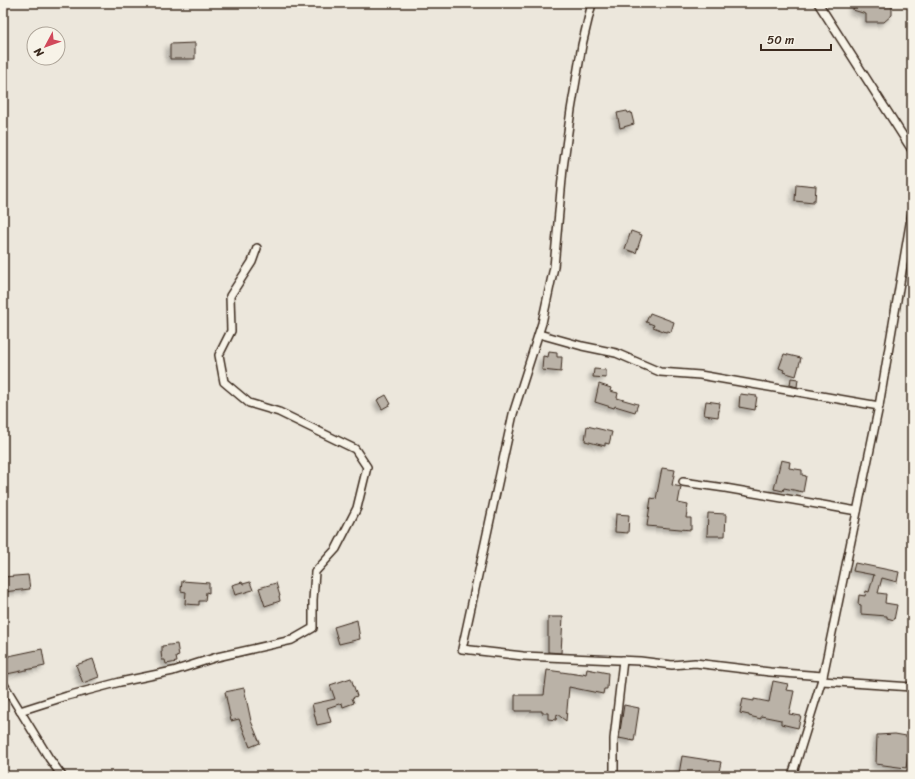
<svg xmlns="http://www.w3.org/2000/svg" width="915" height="779" font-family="Sriracha,sans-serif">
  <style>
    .building { fill: #bab2a7; stroke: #3b2a1e; filter: url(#shadow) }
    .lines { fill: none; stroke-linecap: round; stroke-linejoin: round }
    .minor-casing { stroke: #3b2a1e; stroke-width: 10 }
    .minor { stroke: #f7f3e8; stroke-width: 7 }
  </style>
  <defs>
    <filter id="shadow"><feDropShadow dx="-3.5" dy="3.5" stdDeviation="2" flood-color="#0004"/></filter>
  </defs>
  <rect width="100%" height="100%" fill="#ece7dc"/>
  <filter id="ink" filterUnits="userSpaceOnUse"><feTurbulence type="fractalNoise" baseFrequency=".025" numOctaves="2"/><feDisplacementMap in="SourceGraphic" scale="8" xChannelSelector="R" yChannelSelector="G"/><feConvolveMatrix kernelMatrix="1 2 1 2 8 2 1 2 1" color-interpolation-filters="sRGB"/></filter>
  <g filter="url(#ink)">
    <g class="building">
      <polygon points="854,3 892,3 892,15 884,22 866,22 866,14 853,10"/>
      <polygon points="195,43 195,59 170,59 170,44"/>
      <polygon points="627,111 628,113 631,112 634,124 620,128 617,113"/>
      <polygon points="796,184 816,186 815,200 813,200 813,203 795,201"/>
      <polygon points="631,231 642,235 636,253 625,249"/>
      <polygon points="650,313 674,322 671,332 668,331 666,332 653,327 654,325 646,322"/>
      <polygon points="549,352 557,353 557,357 562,357 561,372 542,370 543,356 548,357"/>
      <polygon points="784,354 801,358 796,376 783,372 784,370 779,368"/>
      <polygon points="594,369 606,370 606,378 593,377"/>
      <polygon points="791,378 798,379 797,387 790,385"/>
      <polygon points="599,384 611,388 610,391 618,393 617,398 638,404 635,412 615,406 614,408 595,402"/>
      <polygon points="740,394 757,396 755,410 739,407"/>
      <polygon points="386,395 391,404 382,409 377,400"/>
      <polygon points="706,401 720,403 718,417 704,415"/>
      <polygon points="587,426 612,432 609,444 605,443 605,446 585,441"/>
      <polygon points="781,460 790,462 789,468 802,470 802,475 806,476 803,492 784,488 783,491 774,489"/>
      <polygon points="662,468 675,470 672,485 681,487 678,503 688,505 686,518 691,518 691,530 647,526 651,498 656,499"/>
      <polygon points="708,513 726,514 725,536 707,536"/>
      <polygon points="616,514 629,515 628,533 615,532"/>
      <polygon points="855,563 899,572 897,582 882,578 878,593 886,594 885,603 897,605 894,620 887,618 887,616 861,614 861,605 858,604 859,595 865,596 866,591 869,592 874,575 853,571"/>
      <polygon points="28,575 30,589 3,592 3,577"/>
      <polygon points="182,581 209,583 209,593 206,592 205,601 199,601 199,605 185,604 186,592 181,591"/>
      <polygon points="242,582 243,584 250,582 253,590 235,595 232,585"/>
      <polygon points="276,583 280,596 279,596 280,601 265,606 259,588"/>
      <polygon points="548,617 563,617 561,653 548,652"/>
      <polygon points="357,620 360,639 339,644 334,627"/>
      <polygon points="177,644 179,656 176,657 177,662 166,664 165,660 162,660 161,652 162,652 162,646"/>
      <polygon points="42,649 45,666 7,674 4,657"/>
      <polygon points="93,659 99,677 83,683 76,665"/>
      <polygon points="587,669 608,673 607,689 604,689 603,694 569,687 566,721 557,714 556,720 548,719 548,713 542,713 542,711 515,711 515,695 544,695 547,670 583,675 583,673 586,674"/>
      <polygon points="351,678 357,696 352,698 354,703 343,707 342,703 327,708 331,722 317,725 312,704 335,699 330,685"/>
      <polygon points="773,681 788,684 786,690 794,691 789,714 801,716 798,728 781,724 781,720 761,716 761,719 749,716 749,715 740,713 743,699 754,701 754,699 769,702"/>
      <polygon points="244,688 251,721 260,743 250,747 239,719 231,721 225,692"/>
      <polygon points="624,705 639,708 634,741 619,738"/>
      <polygon points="895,734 912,737 912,753 909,753 906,768 876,764 877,735"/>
      <polygon points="682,756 721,762 718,776 690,776 679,774"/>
    </g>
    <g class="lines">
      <g class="minor-casing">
        <g id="minor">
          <polyline points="592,3 582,45 571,110 563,168 554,267 542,323 513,414 462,649 523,656 640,661 672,665 695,663 770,672 823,676"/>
          <polyline points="818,3 912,150"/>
          <polyline points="539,334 582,346 616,353 660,372 700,375 879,406"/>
          <polyline points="683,482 725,488 857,511"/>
          <polyline points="822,681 912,687"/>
          <polyline points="3,683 49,758 62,776"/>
          <polyline points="20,711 67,696 120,682 173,671 217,657 292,640 313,628 313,600 315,572 336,549 357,508 367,467 355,449 279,412 249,403 224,382 219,355 231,331 230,296 252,262 257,248"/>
          <polyline points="612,776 614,770 614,739 623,660"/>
          <polyline points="792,776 823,676 879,406 912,212"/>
        </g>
      </g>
      <use href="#minor" class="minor"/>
    </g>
  </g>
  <rect width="915" height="779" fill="none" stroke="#f7f3e8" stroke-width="16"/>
  <rect x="8" y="8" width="899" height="763" fill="none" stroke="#3b2a1e" stroke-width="1.5" filter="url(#ink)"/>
  <g transform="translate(46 46) rotate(229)"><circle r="19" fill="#f7f3e8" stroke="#aca397"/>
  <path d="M0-3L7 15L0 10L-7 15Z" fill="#d1495b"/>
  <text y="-6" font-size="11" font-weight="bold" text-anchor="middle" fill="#3b2a1e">N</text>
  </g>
  <path d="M761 44v6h70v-6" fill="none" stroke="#3b2a1e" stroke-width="2"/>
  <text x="767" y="44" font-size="12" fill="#3b2a1e" stroke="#f7f3e8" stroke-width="3" paint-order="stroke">50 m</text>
</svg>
